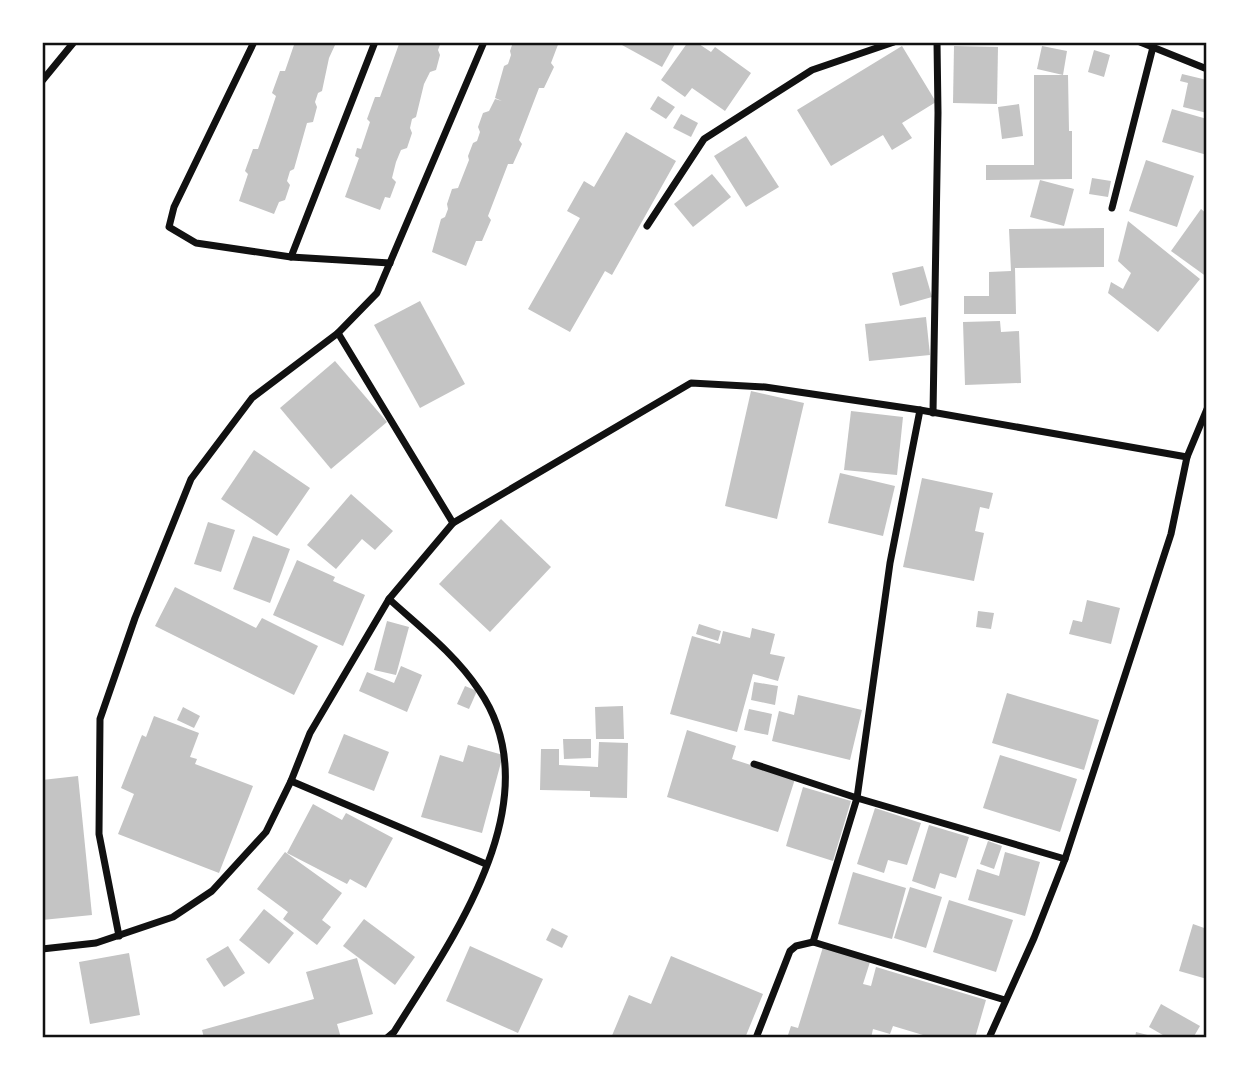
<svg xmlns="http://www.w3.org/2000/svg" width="1249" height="1080" font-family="Montserrat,sans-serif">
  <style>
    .building { fill: #c4c4c4 }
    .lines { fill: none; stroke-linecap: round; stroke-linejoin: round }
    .minor { stroke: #111; stroke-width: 7 }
    .neatline { fill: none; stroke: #111; stroke-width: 2.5 }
  </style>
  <rect width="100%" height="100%" fill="#fff"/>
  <g class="building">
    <polygon points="295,42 343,43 335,45 329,58 322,91 318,93 315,102 317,107 313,122 307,123 294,169 290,171 287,181 290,185 285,200 279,202 274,214 239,201 248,174 245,171 253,149 258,149 267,123 276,96 272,93 280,71 285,71"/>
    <polygon points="397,42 441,42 438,50 440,55 436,70 430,72 424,84 416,117 412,119 410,128 412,133 407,148 401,150 396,162 392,178 396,182 390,198 385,197 380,210 345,197 359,158 355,156 357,148 361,149 370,122 367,119 375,97 380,97 399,44"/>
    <polygon points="513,42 559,42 551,63 554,67 544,88 539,88 519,140 522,144 513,164 508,164 488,216 491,220 482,241 476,241 466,266 432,252 441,219 445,217 448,209 447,204 452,189 458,188 469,160 468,156 473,143 477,141 480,132 478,127 483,113 489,111 495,99 502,101 495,98 504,66 508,64 511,55 510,51"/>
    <polygon points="624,42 676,42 662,67 622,45"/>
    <polygon points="688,42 696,42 711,52 715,47 751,73 725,111 692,88 685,97 661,80"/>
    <polygon points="902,46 936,102 902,123 912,138 892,150 883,135 831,166 797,110"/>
    <polygon points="954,46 998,47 997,104 953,103"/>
    <polygon points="1042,46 1067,51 1063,75 1037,69"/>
    <polygon points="1094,50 1110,55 1104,77 1088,72"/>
    <polygon points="1182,74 1207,80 1207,113 1183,107 1188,83 1180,81"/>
    <polygon points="1034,75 1068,75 1069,131 1072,131 1072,179 986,180 986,165 1034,165"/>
    <polygon points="658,96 675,107 666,119 650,109"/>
    <polygon points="1019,104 1023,136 1002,139 998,107"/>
    <polygon points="1172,109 1207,119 1207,155 1162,142"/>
    <polygon points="681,114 698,123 691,137 673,128"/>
    <polygon points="626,132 676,161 612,275 605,271 570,332 528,309 580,218 567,211 584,181 594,187"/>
    <polygon points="746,136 779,187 746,207 714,156"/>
    <polygon points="1146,160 1194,176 1177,227 1129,211"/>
    <polygon points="712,174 731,197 693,227 674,204"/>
    <polygon points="1092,178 1111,181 1108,197 1089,194"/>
    <polygon points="1040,180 1074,189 1064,226 1030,217"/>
    <polygon points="1201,209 1207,214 1207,277 1171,251"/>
    <polygon points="1128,221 1200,279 1158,332 1108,293 1111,282 1123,289 1131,273 1118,261"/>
    <polygon points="1104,228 1104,267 1015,268 1016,314 964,314 964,296 989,296 989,272 1011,271 1009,229"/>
    <polygon points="923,266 932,297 900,306 892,273"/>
    <polygon points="420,301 465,384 420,408 374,325"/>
    <polygon points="926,317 930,355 869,361 865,324"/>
    <polygon points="1000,321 1001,332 1019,331 1021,383 965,385 963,322"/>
    <polygon points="335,361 387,422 331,469 280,408"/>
    <polygon points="751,391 804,403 777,519 725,506"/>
    <polygon points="851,411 903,417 897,475 844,470"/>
    <polygon points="254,450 310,488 277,536 221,499"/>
    <polygon points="840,473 895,486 883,536 828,523"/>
    <polygon points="922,478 993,493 989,509 980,507 975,531 984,533 974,581 903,567"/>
    <polygon points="351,494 393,531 375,550 362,539 336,569 307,545"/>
    <polygon points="501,519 551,567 490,632 439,584"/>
    <polygon points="208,522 235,530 221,572 194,564"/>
    <polygon points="253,536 290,549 270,603 233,589"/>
    <polygon points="297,560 335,577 333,581 365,595 343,646 273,615"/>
    <polygon points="175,587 256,628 262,618 318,646 294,695 155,626"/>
    <polygon points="1087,600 1120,608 1111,644 1069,634 1073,620 1082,622"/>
    <polygon points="978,611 994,613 991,629 976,627"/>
    <polygon points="387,621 409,627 396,675 374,670"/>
    <polygon points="699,624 721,631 718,641 696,634"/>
    <polygon points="752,628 775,634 770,654 785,657 778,681 753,674 737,732 670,714 692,636 720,644 723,631 750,638"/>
    <polygon points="401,666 422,675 407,712 359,691 367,672 394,683"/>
    <polygon points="754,682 778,686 775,705 751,700"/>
    <polygon points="465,686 477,691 469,709 457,704"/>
    <polygon points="1007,693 1099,720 1084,770 992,743"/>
    <polygon points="798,695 862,710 850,760 772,741 779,711 794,715"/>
    <polygon points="623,706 624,739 596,739 595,707"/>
    <polygon points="183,707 200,716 194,728 177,720"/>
    <polygon points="749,709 772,714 768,735 744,730"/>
    <polygon points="154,716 199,733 190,757 197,759 195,764 253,786 219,873 118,834 134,794 121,788 142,735 146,737"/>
    <polygon points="687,730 736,746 732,759 795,779 778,832 667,797"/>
    <polygon points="344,734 389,752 374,791 328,773"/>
    <polygon points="563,739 591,739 591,758 564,759"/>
    <polygon points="599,742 628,743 627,798 590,797 590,791 540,790 541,749 559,749 559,765 598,767"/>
    <polygon points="468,745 503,755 482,833 421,817 440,755 463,762"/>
    <polygon points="1000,755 1077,779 1060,832 983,808"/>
    <polygon points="78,776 92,915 42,920 42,780"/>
    <polygon points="803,787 851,801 833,861 786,846"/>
    <polygon points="313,804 342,820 346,813 393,838 366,888 350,879 347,884 287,853"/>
    <polygon points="875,808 921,823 907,865 888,860 884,873 857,864"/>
    <polygon points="929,825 969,837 956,878 940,873 935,889 912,881"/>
    <polygon points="988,841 1002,846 994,869 980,864"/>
    <polygon points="285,852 342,893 322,920 331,927 317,945 283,919 288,912 257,889"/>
    <polygon points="1005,852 1040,862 1025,916 968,900 977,869 999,876"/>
    <polygon points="853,872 906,888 892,939 838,924"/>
    <polygon points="910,887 942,897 926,948 894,938"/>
    <polygon points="949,900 1013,920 996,972 933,952"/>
    <polygon points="264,909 294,933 269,964 239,940"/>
    <polygon points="364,919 415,957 395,985 343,946"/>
    <polygon points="1193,924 1207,929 1207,979 1179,971"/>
    <polygon points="552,928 568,936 562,948 546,940"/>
    <polygon points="228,946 245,973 224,987 206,959"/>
    <polygon points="470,946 543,979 518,1033 446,1001"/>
    <polygon points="823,947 870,962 863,984 871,986 876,967 986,1000 975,1038 933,1038 893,1026 890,1034 873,1029 871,1038 787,1038 791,1026 798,1028"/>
    <polygon points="129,953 140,1015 90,1024 79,962"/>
    <polygon points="671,956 763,994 745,1038 611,1038 629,995 651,1004"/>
    <polygon points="357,958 373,1014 337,1024 341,1038 204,1038 202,1030 314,999 306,972"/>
    <polygon points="1161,1004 1200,1026 1193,1038 1168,1038 1149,1027"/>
    <polygon points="1136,1032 1155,1037 1155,1038 1135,1038"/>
  </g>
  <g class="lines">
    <g class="minor">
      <polyline points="254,42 174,207 169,227 196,243 291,257 390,263"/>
      <polyline points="1140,42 1207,69"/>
      <polyline points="42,81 74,42"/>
      <polyline points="1112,208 1153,47"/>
      <polyline points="647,226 704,139 812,70 894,42"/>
      <polyline points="291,257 375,42"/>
      <polyline points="338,333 377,293 484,42"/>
      <polyline points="933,413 938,113 937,42"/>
      <polyline points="754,764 857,798 1065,859"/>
      <polyline points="291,781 486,864"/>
      <polyline points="119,936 99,834 100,719 135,618 191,479 252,398 338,333 453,523"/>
      <polyline points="813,942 857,798 890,563 920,410"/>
      <polyline points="42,949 96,943 173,917 212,891 266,832 291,781 310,733 389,599 453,523 691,383 765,387 920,410 1187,457"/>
      <path d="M387 1038 394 1032C452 939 554 799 479 690 455 654 421 628 389 599"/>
      <polyline points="756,1038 790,951 796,946 813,942 1005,1000"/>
      <polyline points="989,1038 1034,938 1065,859 1171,534 1187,457 1207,409"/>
    </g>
  </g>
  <rect width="1249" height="1080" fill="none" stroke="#ffffff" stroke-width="88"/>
  <rect x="44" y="44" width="1161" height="992" class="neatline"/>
</svg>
